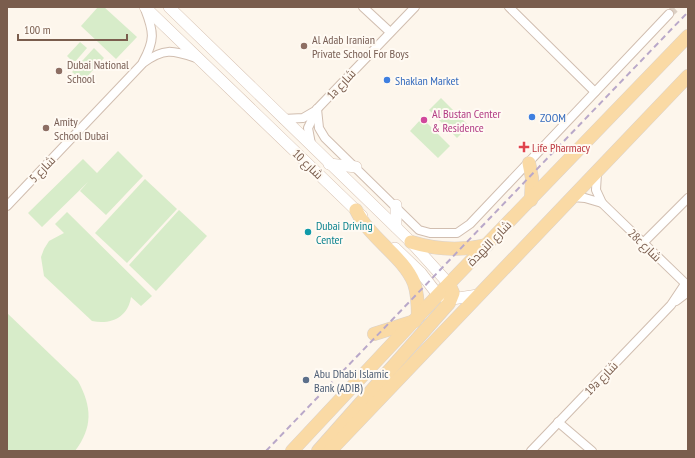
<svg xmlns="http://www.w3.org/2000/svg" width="695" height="458" font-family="'PT Sans Narrow',Cairo,sans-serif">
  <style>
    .garden { fill: #d7ecc9 }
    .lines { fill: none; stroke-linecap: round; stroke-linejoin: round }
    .street-tunnel { stroke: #dcd0c4; stroke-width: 8; stroke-dasharray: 8 4; stroke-linecap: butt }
    .street-casing { stroke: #d1beb0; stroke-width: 10 }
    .secondary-casing { stroke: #d6c0b0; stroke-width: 12 }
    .primary-casing { stroke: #dad2cd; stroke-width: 14 }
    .street { stroke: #fff; stroke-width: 8 }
    .secondary { stroke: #fff; stroke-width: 11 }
    .primary { stroke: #fadaa5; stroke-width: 13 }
    .rail { stroke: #b9a8c9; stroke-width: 2; stroke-dasharray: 6 4; stroke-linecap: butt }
    .education-dot { fill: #8d6e63; stroke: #fffaf3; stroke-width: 1.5 }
    .shop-dot { fill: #3f7fe0; stroke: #fffaf3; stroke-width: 1.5 }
    .hotel-dot { fill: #d1479c; stroke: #fffaf3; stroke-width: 1.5 }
    .health-dot { fill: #e0444e; stroke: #fffaf3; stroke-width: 1.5 }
    .culture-dot { fill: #0f9aa8; stroke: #fffaf3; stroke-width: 1.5 }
    .service-dot { fill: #5c6f8a; stroke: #fffaf3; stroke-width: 1.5 }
    .labels { text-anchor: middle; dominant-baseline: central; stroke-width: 4; stroke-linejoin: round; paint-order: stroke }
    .education-label { font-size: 12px; fill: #785e54; stroke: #fffaf3; text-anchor: start }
    .shop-label { font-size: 12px; fill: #366cbe; stroke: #fffaf3; text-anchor: start }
    .street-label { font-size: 12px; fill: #7a5d4d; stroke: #fffaf3 }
    .hotel-label { font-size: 12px; fill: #b23c85; stroke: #fffaf3; text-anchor: start }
    .health-label { font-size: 12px; fill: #be3a42; stroke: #fffaf3; text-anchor: start }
    .culture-label { font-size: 12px; fill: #0d838f; stroke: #fffaf3; text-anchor: start }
    .service-label { font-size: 12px; fill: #4e5e75; stroke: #fffaf3; text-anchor: start }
  </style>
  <rect width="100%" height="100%" fill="#fdf6ec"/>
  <g class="garden">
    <polygon points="98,7 104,7 137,37 116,59 81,26"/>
    <polygon points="80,42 87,48 74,63 67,56"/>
    <polygon points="94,48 104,58 83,81 72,72"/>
    <polygon points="441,98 469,126 457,138 429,110"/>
    <polygon points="422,118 450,146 438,158 410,131"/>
    <polygon points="118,151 143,176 106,215 80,191 88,182 42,227 28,213 83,159 97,173"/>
    <polygon points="145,179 177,209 127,263 95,233"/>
    <polygon points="179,210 207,236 156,291 129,265"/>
    <path d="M67 212 152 296 141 306 131 297C128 318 110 325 92 321L44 276 41 257 44 249 49 241 64 233 55 224Z"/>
    <path d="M7 313 78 381C92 407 93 427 75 451H7Z"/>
  </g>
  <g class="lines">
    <polyline class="street-tunnel" points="669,14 677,7"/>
    <g class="street-casing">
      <g id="street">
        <polyline points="363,7 390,32"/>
        <polyline points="509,7 595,92"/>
        <path d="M143 62C155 40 154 32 145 9"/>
        <polyline points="317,109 319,128 325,138 419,230 430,233 457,233 470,224 669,14"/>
        <polyline points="283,119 303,118 315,111"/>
        <polyline points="311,144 308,128 317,109 415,7"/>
        <polyline points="597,173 596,190 602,203 688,286"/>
        <polyline points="572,197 585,198 602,203"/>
        <path d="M7 206 143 63C164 48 172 50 196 58"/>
        <polyline points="643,243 688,198"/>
        <polyline points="676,301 688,292"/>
        <polyline points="558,422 592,451"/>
        <polyline points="531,451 671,305 685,284"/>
      </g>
    </g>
    <g class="secondary-casing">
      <g id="secondary">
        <polyline points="145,7 362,216"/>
        <polyline points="169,7 411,242 449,284"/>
        <polyline points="329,164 356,167"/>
        <polyline points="396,227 396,205"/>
        <polyline points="395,248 421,273 438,295 452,299 478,295"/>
      </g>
    </g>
    <g class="primary-casing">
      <g id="primary">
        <polyline points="529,163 532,178 531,200"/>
        <path d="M356 210C370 239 403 256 414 283 418 294 418 306 418 317"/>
        <path d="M411 242C437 250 461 251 487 245"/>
        <polyline points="374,334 415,321"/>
        <polyline points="292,451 438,295 688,36"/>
        <polyline points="318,451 449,303 453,293 449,284"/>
        <polyline points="330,451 688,76"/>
      </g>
    </g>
    <use href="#street" class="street"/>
    <use href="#secondary" class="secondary"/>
    <use href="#primary" class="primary"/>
    <polyline class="rail" points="266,451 688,12"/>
  </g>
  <g class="education-dot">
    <circle cx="304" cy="46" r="4"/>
    <circle cx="59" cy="71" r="4"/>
    <circle cx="46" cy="128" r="4"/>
  </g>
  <g class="shop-dot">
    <circle cx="387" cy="80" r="4"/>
    <circle cx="532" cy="117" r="4"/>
  </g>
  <circle class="hotel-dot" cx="424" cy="120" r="4"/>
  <path class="health-dot" d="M522 141h4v4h4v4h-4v4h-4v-4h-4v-4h4z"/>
  <circle class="culture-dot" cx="308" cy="232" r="4"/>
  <circle class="service-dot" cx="306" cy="380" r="4"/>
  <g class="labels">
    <g class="education-label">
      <text x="312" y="39">Al Adab Iranian<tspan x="312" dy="14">Private School For Boys</tspan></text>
      <text x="67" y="64">Dubai National<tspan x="67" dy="14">School</tspan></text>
      <text x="54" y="121">Amity<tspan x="54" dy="14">School Dubai</tspan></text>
    </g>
    <g class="shop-label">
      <text x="395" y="80">Shaklan Market</text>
      <text x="540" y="117">ZOOM</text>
    </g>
    <g class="street-label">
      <text transform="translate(341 84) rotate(-47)">1a شارع</text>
      <text transform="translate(308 164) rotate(44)">شارع 10</text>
      <text transform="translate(42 169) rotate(-46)">شارع 5</text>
      <text transform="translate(489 243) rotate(-46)">شارع النهدة</text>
      <text transform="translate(645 245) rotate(44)">28c شارع</text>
      <text transform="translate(601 378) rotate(-46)">19a شارع</text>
    </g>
    <g class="hotel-label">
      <text x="432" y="113">Al Bustan Center<tspan x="432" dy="14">&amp; Residence</tspan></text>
    </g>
    <g class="health-label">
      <text x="532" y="147">Life Pharmacy</text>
    </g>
    <g class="culture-label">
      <text x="316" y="225">Dubai Driving<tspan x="316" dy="14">Center</tspan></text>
    </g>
    <g class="service-label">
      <text x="314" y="373">Abu Dhabi Islamic<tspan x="314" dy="14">Bank (ADIB)</tspan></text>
    </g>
  </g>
  <rect width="695" height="458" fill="none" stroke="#7a5d4d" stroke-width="16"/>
  <path d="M18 34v6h109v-6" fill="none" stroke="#7a5d4d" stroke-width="2"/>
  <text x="24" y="34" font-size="12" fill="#7a5d4d" stroke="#fffaf3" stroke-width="3" paint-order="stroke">100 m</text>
</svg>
